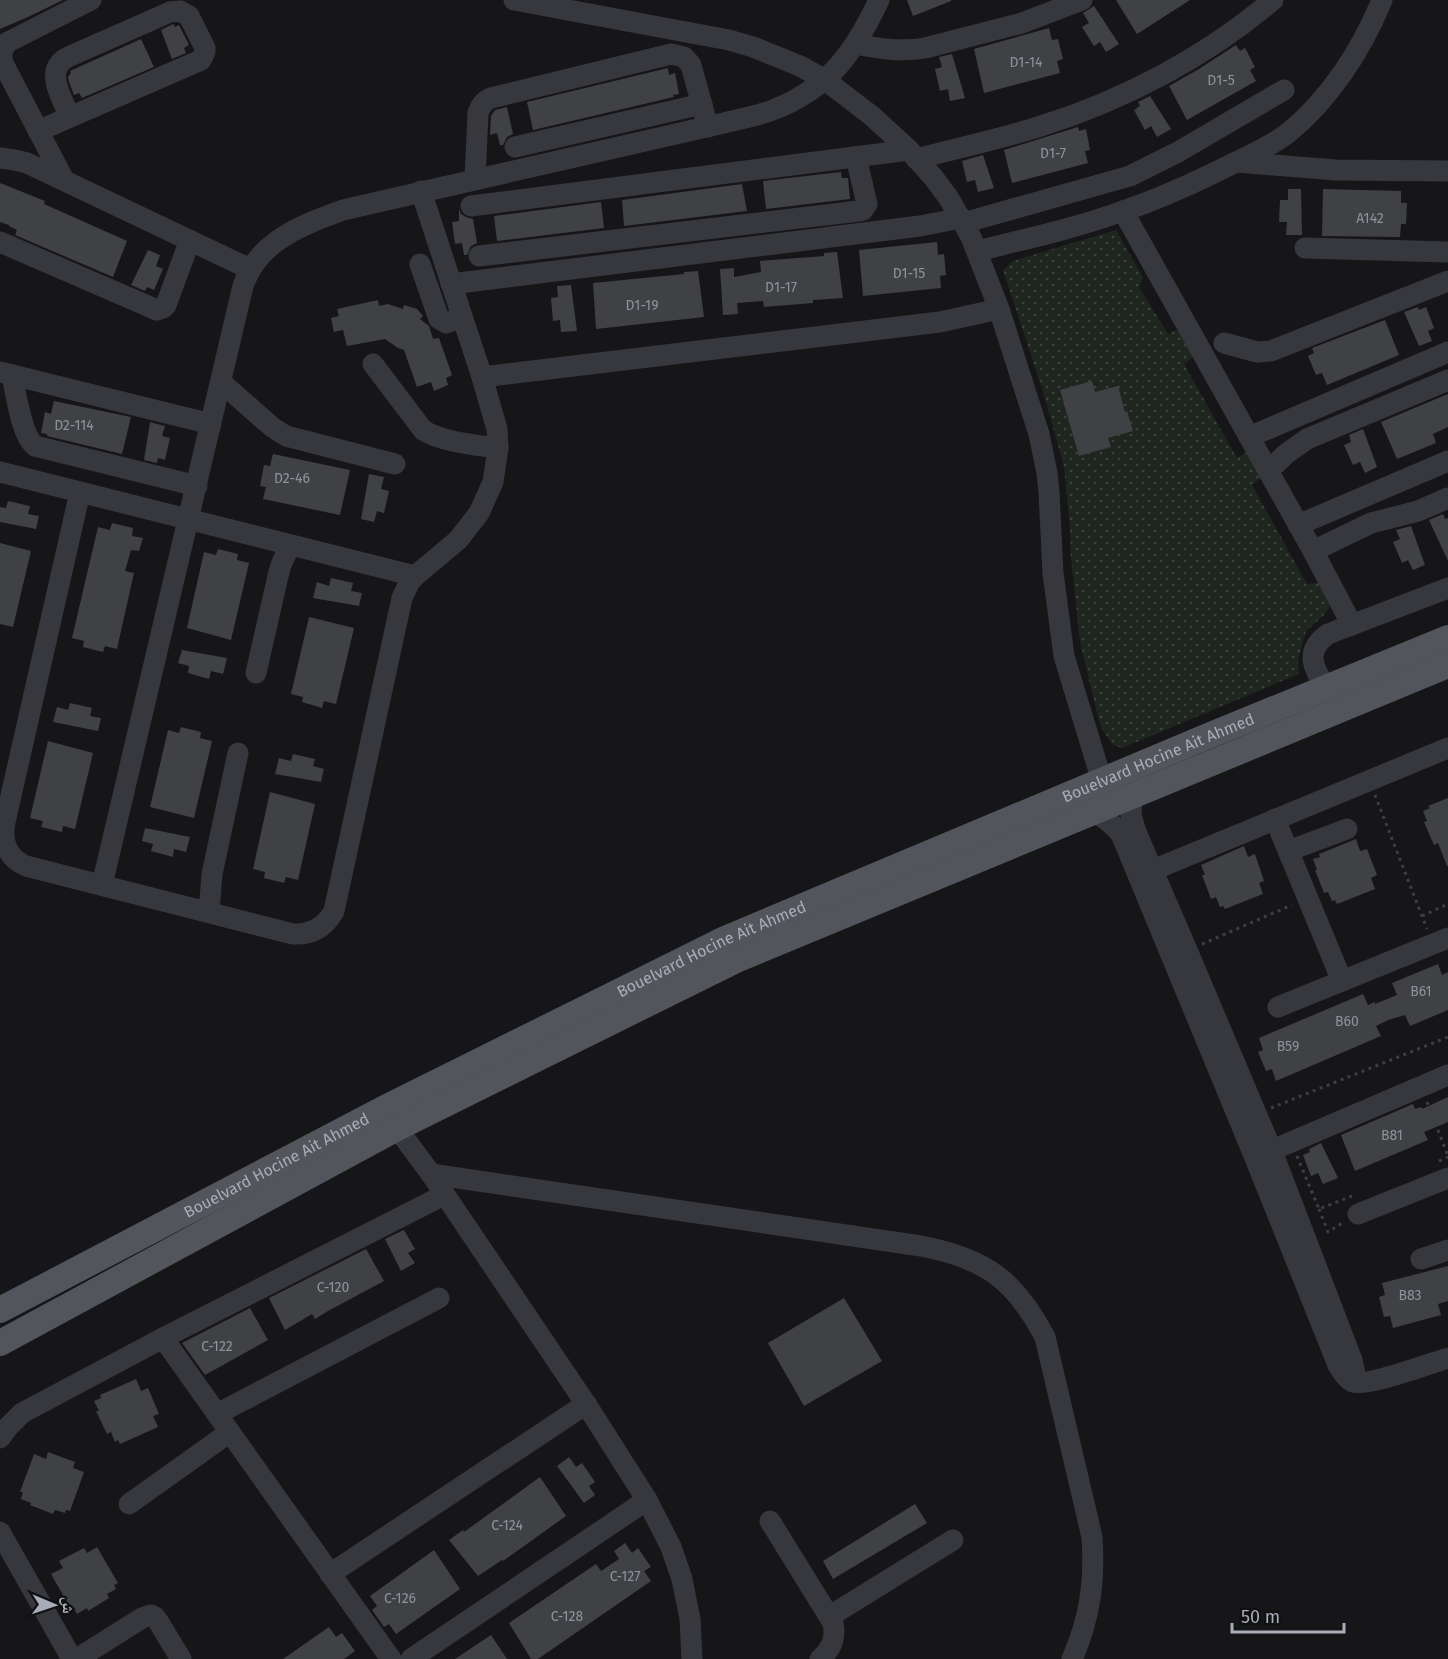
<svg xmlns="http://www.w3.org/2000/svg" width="1448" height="1659" font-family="'Fira Sans','Noto Naskh Arabic',sans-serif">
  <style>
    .grass { fill: url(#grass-dots) }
    .building { fill: #404145 }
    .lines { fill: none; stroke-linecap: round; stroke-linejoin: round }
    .path { stroke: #3d3f44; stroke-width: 3; stroke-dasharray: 3 4.5; stroke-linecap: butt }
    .minor { stroke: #37383d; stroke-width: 21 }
    .major { stroke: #53555c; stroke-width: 26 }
    .labels { text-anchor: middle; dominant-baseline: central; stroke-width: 4.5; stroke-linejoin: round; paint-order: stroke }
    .number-label { font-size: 14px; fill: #8e929b }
    .street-label { font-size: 16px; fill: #a8adb8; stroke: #111113 }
  </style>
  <defs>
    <pattern id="grass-dots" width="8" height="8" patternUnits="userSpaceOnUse" patternTransform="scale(1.5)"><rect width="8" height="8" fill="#1e261f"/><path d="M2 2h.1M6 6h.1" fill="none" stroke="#3c433d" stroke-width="1.8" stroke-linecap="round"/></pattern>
  </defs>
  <rect width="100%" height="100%" fill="#161618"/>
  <polygon class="grass" points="1116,230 1143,277 1139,287 1168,334 1178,329 1193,357 1184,364 1237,458 1247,452 1261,478 1252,485 1307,584 1318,583 1330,606 1323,616 1306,631 1298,660 1299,674 1122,748 1113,745 1102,729 1098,717 1080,642 1071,558 1070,528 1064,467 1044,395 1003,270 1013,261"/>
  <g class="building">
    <polygon points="0,0 63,0 28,17 0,29"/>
    <polygon points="907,0 951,0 951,1 913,16"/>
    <polygon points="1116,0 1190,0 1137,34"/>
    <polygon points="1094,6 1119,44 1106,52 1100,42 1094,46 1082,27 1089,23 1083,13"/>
    <polygon points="173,24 175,27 179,25 189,45 184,48 186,53 172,59 161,30"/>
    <polygon points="1049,28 1052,40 1058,39 1063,59 1057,61 1060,73 984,93 974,49"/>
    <polygon points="141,39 154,67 82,98 79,93 74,95 69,82 68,77 71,73 70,71"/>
    <polygon points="1236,45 1240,51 1245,48 1255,67 1250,70 1256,81 1187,120 1169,86 1199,69"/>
    <polygon points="952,54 965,98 950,101 948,89 940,91 935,69 942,67 939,57"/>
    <polygon points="668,68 669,75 675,73 679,94 673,95 674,97 533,130 527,102"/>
    <polygon points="1150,96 1171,129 1157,137 1151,126 1145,130 1134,110 1140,106 1138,102"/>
    <polygon points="507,107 513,134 507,137 503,145 500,145 497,133 490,135 491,116 495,110"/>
    <polygon points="1078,127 1079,131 1086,129 1090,150 1085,151 1088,163 1012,183 1004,150"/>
    <polygon points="983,155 994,188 978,192 975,180 967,182 962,161"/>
    <polygon points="841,172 842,178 848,178 850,199 766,209 763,181"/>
    <polygon points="0,183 45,201 44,204 127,241 113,277 15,235 17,230 9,226 9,225 0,222"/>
    <polygon points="742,184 747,211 624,226 622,200"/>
    <polygon points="1288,189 1301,189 1302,235 1286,235 1287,222 1279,222 1280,200 1288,200"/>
    <polygon points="1323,189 1401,191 1401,203 1407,203 1406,224 1401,224 1400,237 1322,236"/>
    <polygon points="601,202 604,228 497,241 494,216"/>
    <polygon points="459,209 461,214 466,217 473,219 477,243 471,246 467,255 464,255 462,243 455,244 452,222 459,221"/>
    <polygon points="937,242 938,255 944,254 946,275 940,276 941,288 863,296 859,250"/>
    <polygon points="148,250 160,255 156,266 163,269 154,290 147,287 145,291 131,285"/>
    <polygon points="837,252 843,298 813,300 813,303 764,307 763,301 737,303 738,314 723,315 720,269 734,268 734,277 761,272 760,261 824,256 824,253"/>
    <polygon points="698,271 704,317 596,329 593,283 684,274 684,272"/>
    <polygon points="571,285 577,331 561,332 560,320 553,321 551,298 558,297 557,286"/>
    <polygon points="378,300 379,306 388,304 403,309 404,305 417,309 423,316 420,319 429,326 433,339 439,338 452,375 446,378 448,385 434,391 431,382 417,387 404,350 398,348 385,339 347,346 343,330 334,332 331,318 339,316 337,309"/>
    <polygon points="1418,307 1419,310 1426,307 1434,328 1428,331 1432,341 1419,346 1404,312"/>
    <polygon points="1385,320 1399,355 1327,385 1322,373 1316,375 1308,356 1314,353 1312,348"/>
    <polygon points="1092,381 1095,392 1118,386 1125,412 1127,411 1133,431 1108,438 1111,447 1079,456 1060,390"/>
    <polygon points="1448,394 1448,427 1433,434 1436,443 1397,459 1381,422"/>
    <polygon points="54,401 131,417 122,454 47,436 47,434 41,433 45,412 51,414"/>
    <polygon points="150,422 165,426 162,436 170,438 165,460 158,458 157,463 144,460"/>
    <polygon points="1363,429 1377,467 1365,473 1360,462 1353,465 1344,445 1351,442 1349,435"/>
    <polygon points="273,454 350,470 340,515 263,499 266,487 260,486 264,465 270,466"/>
    <polygon points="369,474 384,477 381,489 389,491 384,513 377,511 374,522 361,519"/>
    <polygon points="8,501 30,506 28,514 39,516 36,529 0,522 0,507 6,508"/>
    <polygon points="1443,514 1445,519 1448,518 1448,561 1429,520"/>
    <polygon points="112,523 133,528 132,536 143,538 139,551 131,550 125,571 134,573 117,649 105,646 103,652 83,647 84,641 72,638 98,527 110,530"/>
    <polygon points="1411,526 1425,565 1413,570 1408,560 1402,563 1393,542 1400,539 1396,530"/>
    <polygon points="0,543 31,551 13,627 0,624"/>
    <polygon points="218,549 238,554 237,560 249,563 231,640 187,628 204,552 216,555"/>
    <polygon points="331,578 353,583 351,591 362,593 359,606 313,598 317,582 329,586"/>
    <polygon points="309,617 354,628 336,704 324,701 322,708 302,702 303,697 291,694"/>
    <polygon points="182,650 227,658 223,674 211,671 209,679 188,673 189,666 178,663"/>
    <polygon points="70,703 92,708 90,716 101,718 98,731 53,722 57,707 68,710"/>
    <polygon points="181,727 201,732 200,738 212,741 194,818 150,807 168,730 179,733"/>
    <polygon points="48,741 93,753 75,829 63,826 62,832 41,827 43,821 30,818"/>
    <polygon points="293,754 315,759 313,766 324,769 321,782 275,774 279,758 291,761"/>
    <polygon points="270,792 315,804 298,880 286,877 284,883 264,878 265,872 253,869"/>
    <polygon points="1448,798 1448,866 1447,866 1438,843 1434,845 1424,822 1427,821 1423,811 1430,808 1428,806"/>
    <polygon points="145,828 190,837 186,852 174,849 173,857 151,851 153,844 142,841"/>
    <polygon points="1356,839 1360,851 1367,849 1377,875 1371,878 1375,889 1337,904 1335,900 1332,901 1328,892 1324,893 1315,870 1317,870 1313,859 1320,857 1319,854"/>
    <polygon points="1244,846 1248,857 1255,854 1264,881 1259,883 1263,894 1225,909 1223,906 1220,907 1216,897 1211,899 1202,875 1205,875 1201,865"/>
    <polygon points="1438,964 1442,975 1448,972 1448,1010 1410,1026 1405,1015 1388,1020 1376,1026 1381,1036 1276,1081 1272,1069 1266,1071 1258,1052 1263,1050 1259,1038 1363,994 1368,1005 1375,1002 1375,1004 1397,995 1392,983"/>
    <polygon points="1448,1097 1448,1122 1424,1132 1428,1140 1355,1171 1341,1135 1413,1104 1415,1109 1421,1107 1422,1109"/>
    <polygon points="1321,1143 1338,1178 1323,1184 1318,1173 1311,1176 1303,1155 1310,1152 1309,1149"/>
    <polygon points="404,1230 415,1249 408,1253 415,1263 401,1271 385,1239"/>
    <polygon points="366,1249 384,1281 328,1311 315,1319 312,1314 285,1330 269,1298"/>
    <polygon points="1448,1266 1448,1301 1438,1304 1441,1315 1393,1328 1390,1316 1384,1317 1379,1297 1385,1295 1382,1283"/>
    <polygon points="844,1298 882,1361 804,1406 768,1343"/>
    <polygon points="250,1308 268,1340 205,1375 182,1343"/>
    <polygon points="136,1379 141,1391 148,1388 159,1414 153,1416 158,1427 120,1444 118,1440 115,1442 111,1432 107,1434 96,1411 99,1411 94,1401 101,1398 100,1395"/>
    <polygon points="48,1452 75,1462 73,1468 84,1472 70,1511 66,1510 65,1513 55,1510 53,1514 30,1505 31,1503 21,1499 23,1492 20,1492 34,1454 46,1459"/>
    <polygon points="569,1457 576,1467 582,1463 595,1482 589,1486 595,1495 584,1503 557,1466"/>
    <polygon points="540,1477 566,1516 503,1561 502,1560 478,1576 449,1540 463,1530 464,1532"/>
    <polygon points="915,1504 927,1523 833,1579 823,1561"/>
    <polygon points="625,1543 632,1553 638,1548 651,1567 644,1571 651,1581 538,1659 531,1659 509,1623 596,1564 601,1571 619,1559 614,1551"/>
    <polygon points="97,1547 118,1583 114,1585 116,1589 107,1594 109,1598 88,1611 87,1608 77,1614 73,1607 71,1609 51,1574 63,1568 59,1561 84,1548 87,1553"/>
    <polygon points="434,1550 460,1589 396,1634 389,1624 384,1627 372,1610 377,1606 370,1596"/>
    <polygon points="329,1627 336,1637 342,1633 355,1651 344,1659 283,1659"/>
    <polygon points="491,1635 507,1659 455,1659"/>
  </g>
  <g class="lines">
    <g class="path">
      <polyline points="1375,795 1427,929"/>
      <polyline points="1422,916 1448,904"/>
      <polyline points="1202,944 1292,905"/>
      <polyline points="1427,1102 1448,1156"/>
      <polyline points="1271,1108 1448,1037"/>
      <polyline points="1297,1156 1319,1209 1352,1196"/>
      <polyline points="1439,1161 1448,1157"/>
      <polyline points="1319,1209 1328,1232 1344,1222"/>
    </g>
    <g class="minor">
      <polyline points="514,0 729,40 753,47 800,66 825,80 872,116 909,150 933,177 948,197 971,237 999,309 1039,434 1047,473 1049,492 1053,573 1064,656 1102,781"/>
      <path d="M856 44C880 49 901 52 925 48L1022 23 1082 0"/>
      <path d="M38 131 201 60 205 52V48L189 16 180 11 170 12 68 57C43 70 62 98 70 117"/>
      <polyline points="515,147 702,104"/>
      <polyline points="0,158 15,160 27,163 250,269"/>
      <path d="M916 159C958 148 1000 139 1041 126 1124 100 1206 57 1273 0"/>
      <polyline points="1236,162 1336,170 1448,171"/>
      <path d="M475 179 478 113C481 105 484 101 491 98L671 54 684 57 691 65 708 127"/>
      <path d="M64 180 4 65C0 57 1 49 8 42L91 0"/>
      <polyline points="471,206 909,150"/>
      <polyline points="1123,211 1313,551 1352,625"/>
      <polyline points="963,223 1130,176 1178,152 1284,90"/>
      <polyline points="0,242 157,310 163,308 166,305 190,240"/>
      <polyline points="1305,248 1448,252"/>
      <path d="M977 251C1026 239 1076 228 1123 211 1159 199 1194 183 1228 166 1248 156 1270 147 1288 133 1330 99 1362 49 1382 0"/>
      <polyline points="479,256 859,211 863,210 867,204 856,157"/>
      <polyline points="420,264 439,319 446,323 462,318"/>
      <polyline points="451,284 920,226 961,218"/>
      <polyline points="1224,343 1257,352 1271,351 1448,281"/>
      <path d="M373 364 423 430C441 442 477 445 498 448"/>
      <polyline points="0,372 211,424"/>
      <path d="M12 375C16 393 21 435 35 446L197 486"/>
      <polyline points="482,377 940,322 999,309"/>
      <polyline points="221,382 272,427 286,436 395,464"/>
      <polyline points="1249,437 1448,352"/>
      <polyline points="1268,471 1286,454 1307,439 1448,380"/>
      <polyline points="0,472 415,576"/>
      <path d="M80 492 5 822C1 842 8 858 26 866L293 934C312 935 325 927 334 911L402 598 409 583 415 576 458 540 479 513 493 482 498 448 497 429 482 377 421 191"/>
      <polyline points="1298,525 1448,461"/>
      <polyline points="1313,551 1371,523 1418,511 1448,498"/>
      <polyline points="256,673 278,576 281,565 290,545"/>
      <path d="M1326 688C1313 668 1304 651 1328 634L1448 588"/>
      <polyline points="1132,795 1131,815 1136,832 1187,950 1272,1151 1352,1360 1357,1382"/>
      <path d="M1092 811C1104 817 1112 823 1121 834L1255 1158 1338 1365C1342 1371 1345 1378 1353 1382 1367 1387 1431 1363 1448 1358"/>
      <polyline points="1275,819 1342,981"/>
      <polyline points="1288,851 1347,829"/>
      <polyline points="1141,875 1448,748"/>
      <path d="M102 885 243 286C258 241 302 225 343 210L724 123C740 119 757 116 773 110 829 88 854 53 879 0"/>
      <polyline points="209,912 212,874 238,753"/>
      <polyline points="1278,1007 1448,938"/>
      <polyline points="397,1128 431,1174 586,1404 647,1500 671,1547 682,1579 690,1619 692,1659"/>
      <polyline points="1261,1155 1448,1075"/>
      <path d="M431 1174 921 1246C985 1258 1015 1280 1045 1337L1092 1537C1095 1582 1090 1618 1072 1659"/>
      <polyline points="1358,1214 1448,1178"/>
      <polyline points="1421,1259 1448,1250"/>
      <polyline points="163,1338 391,1659"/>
      <polyline points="217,1414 439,1298"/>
      <polyline points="0,1438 8,1427 22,1413 163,1338 444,1195"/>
      <polyline points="129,1504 230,1432"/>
      <path d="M770 1521 833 1623C836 1638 832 1649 820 1659"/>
      <polyline points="0,1532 72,1659"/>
      <polyline points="330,1574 586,1404"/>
      <polyline points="830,1616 953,1540"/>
      <polyline points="77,1659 142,1618 151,1615 155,1617 158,1621 181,1659"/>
      <polyline points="411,1659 647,1500"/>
    </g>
    <g class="major">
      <path id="s1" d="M0 1310 385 1108 725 939 1213 734 1448 638"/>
      <polyline points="0,1343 397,1128 736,960 1448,665"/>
    </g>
  </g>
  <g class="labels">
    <g class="number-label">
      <text x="1026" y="62">D1-14</text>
      <text x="1221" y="80">D1-5</text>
      <text x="1053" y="153">D1-7</text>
      <text x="1370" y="218">A142</text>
      <text x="909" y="273">D1-15</text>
      <text x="781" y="287">D1-17</text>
      <text x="642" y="305">D1-19</text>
      <text x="74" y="425">D2-114</text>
      <text x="292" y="478">D2-46</text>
      <text x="1421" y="991">B61</text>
      <text x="1347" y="1021">B60</text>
      <text x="1288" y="1046">B59</text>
      <text x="1392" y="1135">B81</text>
      <text x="333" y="1287">C-120</text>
      <text x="1410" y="1295">B83</text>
      <text x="217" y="1346">C-122</text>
      <text x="507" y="1525">C-124</text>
      <text x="625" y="1576">C-127</text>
      <text x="400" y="1598">C-126</text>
      <text x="567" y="1616">C-128</text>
    </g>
    <g class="street-label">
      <text stroke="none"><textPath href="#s1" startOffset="1284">Bouelvard Hocine Ait Ahmed</textPath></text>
      <text stroke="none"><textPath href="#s1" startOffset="798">Bouelvard Hocine Ait Ahmed</textPath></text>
      <text stroke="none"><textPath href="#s1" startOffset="312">Bouelvard Hocine Ait Ahmed</textPath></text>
    </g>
  </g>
  <g transform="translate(54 1605) rotate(92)" stroke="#111113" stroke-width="4.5" paint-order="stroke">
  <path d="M0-4.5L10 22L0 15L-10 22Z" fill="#a8adb8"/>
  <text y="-9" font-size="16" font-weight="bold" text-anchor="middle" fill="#a8adb8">ش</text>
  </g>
  <path d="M1232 1623v9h112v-9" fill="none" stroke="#a8adb8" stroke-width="3"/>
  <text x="1241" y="1623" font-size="18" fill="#a8adb8" stroke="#111113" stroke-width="4.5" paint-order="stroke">50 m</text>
</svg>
